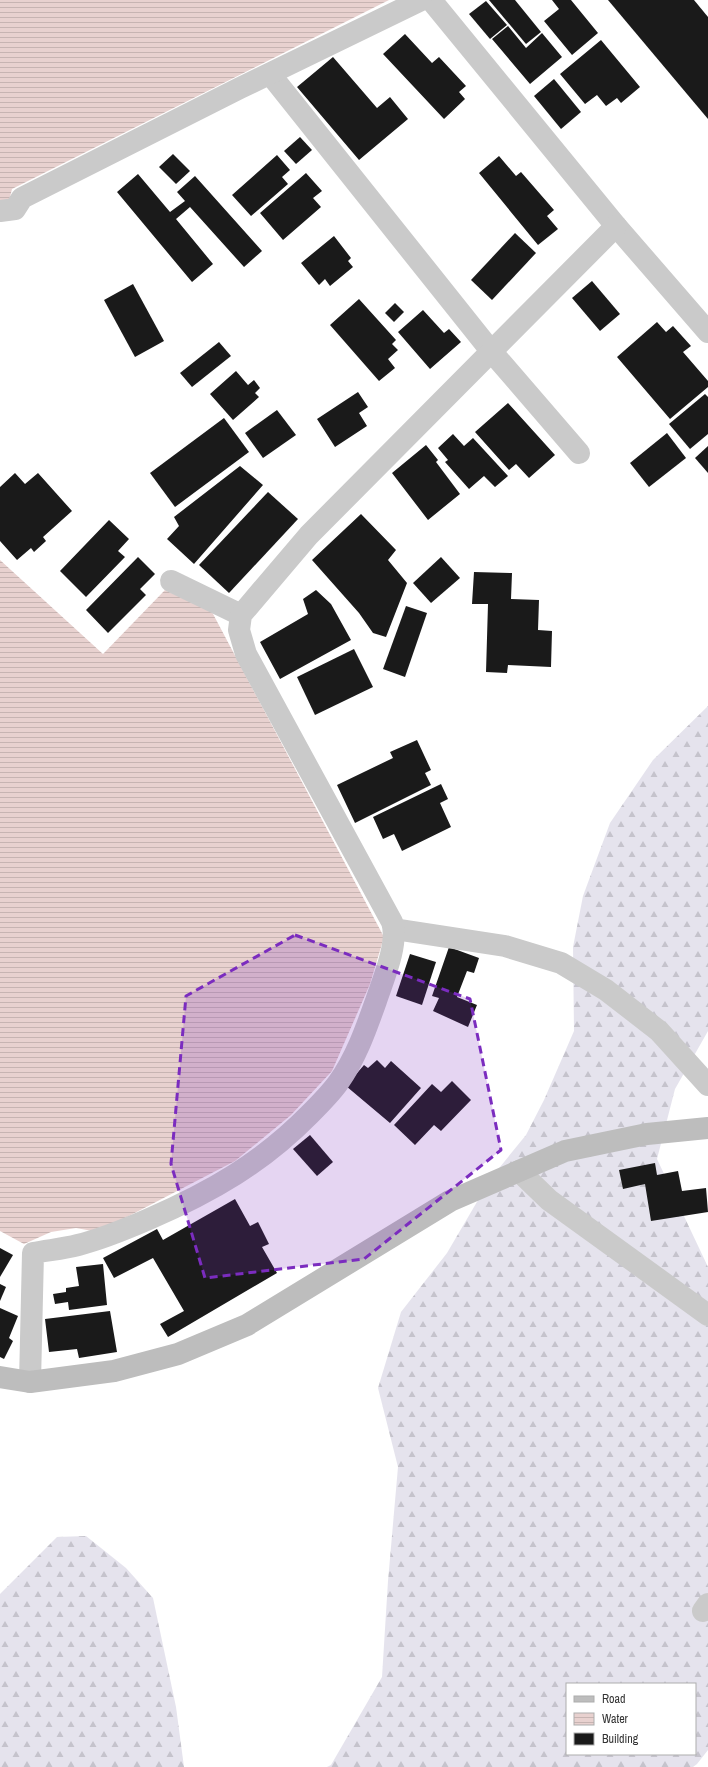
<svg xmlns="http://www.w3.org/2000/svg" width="708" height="1767" font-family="'Archivo Narrow',sans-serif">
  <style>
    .forest { fill: url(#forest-firs); fill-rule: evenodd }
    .water { fill: url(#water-rules) }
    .building { fill: #1a1a1a }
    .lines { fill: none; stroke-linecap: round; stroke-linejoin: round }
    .street { stroke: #cacaca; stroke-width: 22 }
    .secondary { stroke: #bdbdbd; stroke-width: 22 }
    .marked { fill: #7b2cbf; fill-opacity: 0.2; stroke: #7b2cbf; stroke-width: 3; stroke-dasharray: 8 5; stroke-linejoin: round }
  </style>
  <defs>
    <pattern id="forest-firs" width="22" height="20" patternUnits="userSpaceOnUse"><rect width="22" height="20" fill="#e5e3ed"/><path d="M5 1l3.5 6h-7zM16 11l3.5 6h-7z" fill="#c5c3cc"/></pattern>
    <pattern id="water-rules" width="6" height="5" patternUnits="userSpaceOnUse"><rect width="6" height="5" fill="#e8d1cf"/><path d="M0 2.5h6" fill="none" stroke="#c7b4b2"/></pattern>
  </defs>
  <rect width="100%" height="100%" fill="#fff"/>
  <g class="forest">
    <path d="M708 706V1031L675 1089 657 1159 708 1267V1750L697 1764 693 1767H327L331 1765 382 1677 388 1581 398 1467 378 1388 401 1312 447 1253 491 1178 526 1135 544 1100 574 1031 573 947 583 896 610 823 653 760ZM567 1684H695V1754H567Z"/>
    <polygon points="86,1536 126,1568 153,1598 176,1707 184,1767 0,1767 0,1594 57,1537"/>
  </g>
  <g class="water">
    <polygon points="0,0 389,0 12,189 9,201 0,202"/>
    <polygon points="0,560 103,654 165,590 212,612 384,937 370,984 332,1071 291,1115 235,1161 98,1232 76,1228 51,1232 24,1244 0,1231"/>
  </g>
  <g class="building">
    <polygon points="489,0 515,0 541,32 526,44"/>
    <polygon points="552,0 571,0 598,33 572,55 544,21 559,9"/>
    <polygon points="608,0 694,0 708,17 708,119"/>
    <polygon points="486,1 507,25 490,39 469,14"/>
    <polygon points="508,26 526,48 542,33 562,57 530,84 492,39"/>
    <polygon points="405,34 432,63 439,57 466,86 459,92 465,99 444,119 383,54"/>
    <polygon points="601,40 640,87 621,103 617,98 606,106 597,95 585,104 560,74"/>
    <polygon points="333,57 377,108 390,97 408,119 359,160 297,87"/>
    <polygon points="554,79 581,112 561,129 534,96"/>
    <polygon points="300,137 312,150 296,164 284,151"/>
    <polygon points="173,154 190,171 176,184 159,167"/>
    <polygon points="277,155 290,170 282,177 288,184 251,216 232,195"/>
    <polygon points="499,156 516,176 521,172 554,210 547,216 558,229 538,245 479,173"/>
    <polygon points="306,173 322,191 313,198 321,207 283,240 260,213"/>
    <polygon points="138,174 170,212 185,201 177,192 195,176 262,251 244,267 190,207 176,219 213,264 192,282 117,192"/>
    <polygon points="515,233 536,253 492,300 471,280"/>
    <polygon points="334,236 351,258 348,261 353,267 330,286 325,279 319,285 301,263"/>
    <polygon points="592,281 620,314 600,331 572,298"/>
    <polygon points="133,284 164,341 135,357 104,300"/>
    <polygon points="359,299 396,340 392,344 398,350 388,359 395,368 379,381 330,325"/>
    <polygon points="395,303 404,312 394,322 385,313"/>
    <polygon points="423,310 444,333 449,329 461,342 430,369 398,332"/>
    <polygon points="657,322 666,332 673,326 691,346 683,352 708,381 708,387 670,419 617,357"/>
    <polygon points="219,342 231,356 192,387 180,373"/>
    <polygon points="236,371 248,385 254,380 260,388 255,393 259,397 233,420 210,394"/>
    <polygon points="358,392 368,407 359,413 367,426 335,447 317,419"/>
    <polygon points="705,394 708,397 708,434 690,449 669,424"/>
    <polygon points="508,403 555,455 529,478 516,464 509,470 475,432"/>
    <polygon points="277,410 296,435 263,458 245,433"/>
    <polygon points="224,418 249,452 175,507 150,473"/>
    <polygon points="667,433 686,458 649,487 630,463"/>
    <polygon points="453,434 464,446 473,438 508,476 495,487 484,476 469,489 445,462 448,460 438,448"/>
    <polygon points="426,445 438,460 436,462 460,494 428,520 392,473"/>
    <polygon points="708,446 708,473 695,458"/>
    <polygon points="240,466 263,485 194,564 167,539 179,526 174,517"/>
    <polygon points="15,473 25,484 38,473 72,511 43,537 46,541 34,552 31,548 17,560 0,541 0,487"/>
    <polygon points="268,492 298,519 229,593 199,565"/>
    <polygon points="361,514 396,550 388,560 407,583 386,637 373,633 359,613 312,560"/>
    <polygon points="109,520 129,539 118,551 125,557 86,597 60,571"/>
    <polygon points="138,557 155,574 140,589 146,595 108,633 86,610"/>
    <polygon points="441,557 460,578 431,603 413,583"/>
    <polygon points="474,572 512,573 511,599 539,600 538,630 552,631 551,667 508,665 507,673 486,672 488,604 472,604"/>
    <polygon points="316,590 331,604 351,640 280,679 260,642 308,614 303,599"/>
    <polygon points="406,606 427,613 405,677 383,669"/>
    <polygon points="354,649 373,687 315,715 297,677"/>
    <polygon points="417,740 431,770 425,773 431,785 355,823 337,785 393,758 390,752"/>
    <polygon points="441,784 448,799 440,803 451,827 402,851 394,834 383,839 373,817"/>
    <polygon points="449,947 479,958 474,973 467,971 457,997 477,1005 468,1027 433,1011 439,998 432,996"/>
    <polygon points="410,954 436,962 422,1005 396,996"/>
    <polygon points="377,1060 385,1068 391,1061 421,1088 390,1123 346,1086 364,1065 368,1068"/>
    <polygon points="452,1081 471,1100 441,1131 434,1125 415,1145 394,1125 432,1084 441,1092"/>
    <polygon points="310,1135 333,1162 317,1176 293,1149"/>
    <polygon points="655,1163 657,1175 678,1171 682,1191 706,1188 708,1212 651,1221 645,1184 623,1189 619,1170"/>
    <polygon points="235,1199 250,1226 258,1222 269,1244 262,1247 277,1273 168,1337 160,1324 184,1311 153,1258 114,1278 103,1258 157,1229 163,1240"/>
    <polygon points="0,1248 13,1255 0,1277"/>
    <polygon points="103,1264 107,1305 69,1310 68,1302 55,1304 53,1294 66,1292 66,1288 79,1286 76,1267"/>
    <polygon points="0,1284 6,1287 0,1301"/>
    <polygon points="0,1308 18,1316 9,1338 13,1341 4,1359 0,1357"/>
    <polygon points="110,1311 117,1352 79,1358 77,1349 49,1352 45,1319"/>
  </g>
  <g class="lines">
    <g class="street">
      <polyline points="431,0 616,226 708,332"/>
      <polyline points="270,74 491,351 579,453"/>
      <polyline points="0,211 15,209 22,198 240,88 421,0"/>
      <polyline points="171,581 241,615"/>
      <polyline points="394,929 505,946 561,963 606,990 659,1031 708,1085"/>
      <polyline points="519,1171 549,1200 708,1315"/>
      <path d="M30 1382 33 1253C48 1250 63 1249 78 1245 102 1239 126 1229 149 1219 211 1192 262 1163 310 1114 320 1104 330 1094 338 1083 356 1058 366 1029 376 1001 383 980 399 943 392 922L246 654 239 630 241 615 309 535 616 226"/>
      <polyline points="703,1611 708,1604"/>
    </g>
    <polyline class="secondary" points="0,1377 30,1382 114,1371 178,1354 247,1325 450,1201 565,1151 647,1134 708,1128"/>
  </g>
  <path class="marked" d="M295 935 470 999 501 1150 364 1259 205 1278 171 1164 186 996Z"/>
  <rect x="566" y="1683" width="130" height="72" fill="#ffffff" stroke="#adadad"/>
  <rect x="574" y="1696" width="20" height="6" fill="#bdbdbd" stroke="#adadad"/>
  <text x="602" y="1703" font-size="12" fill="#333333">Road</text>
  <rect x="574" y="1713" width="20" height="12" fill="url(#water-rules)" stroke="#adadad"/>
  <text x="602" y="1723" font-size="12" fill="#333333">Water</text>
  <rect x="574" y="1733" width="20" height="12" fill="#1a1a1a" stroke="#adadad"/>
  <text x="602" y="1743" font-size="12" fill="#333333">Building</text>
</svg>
